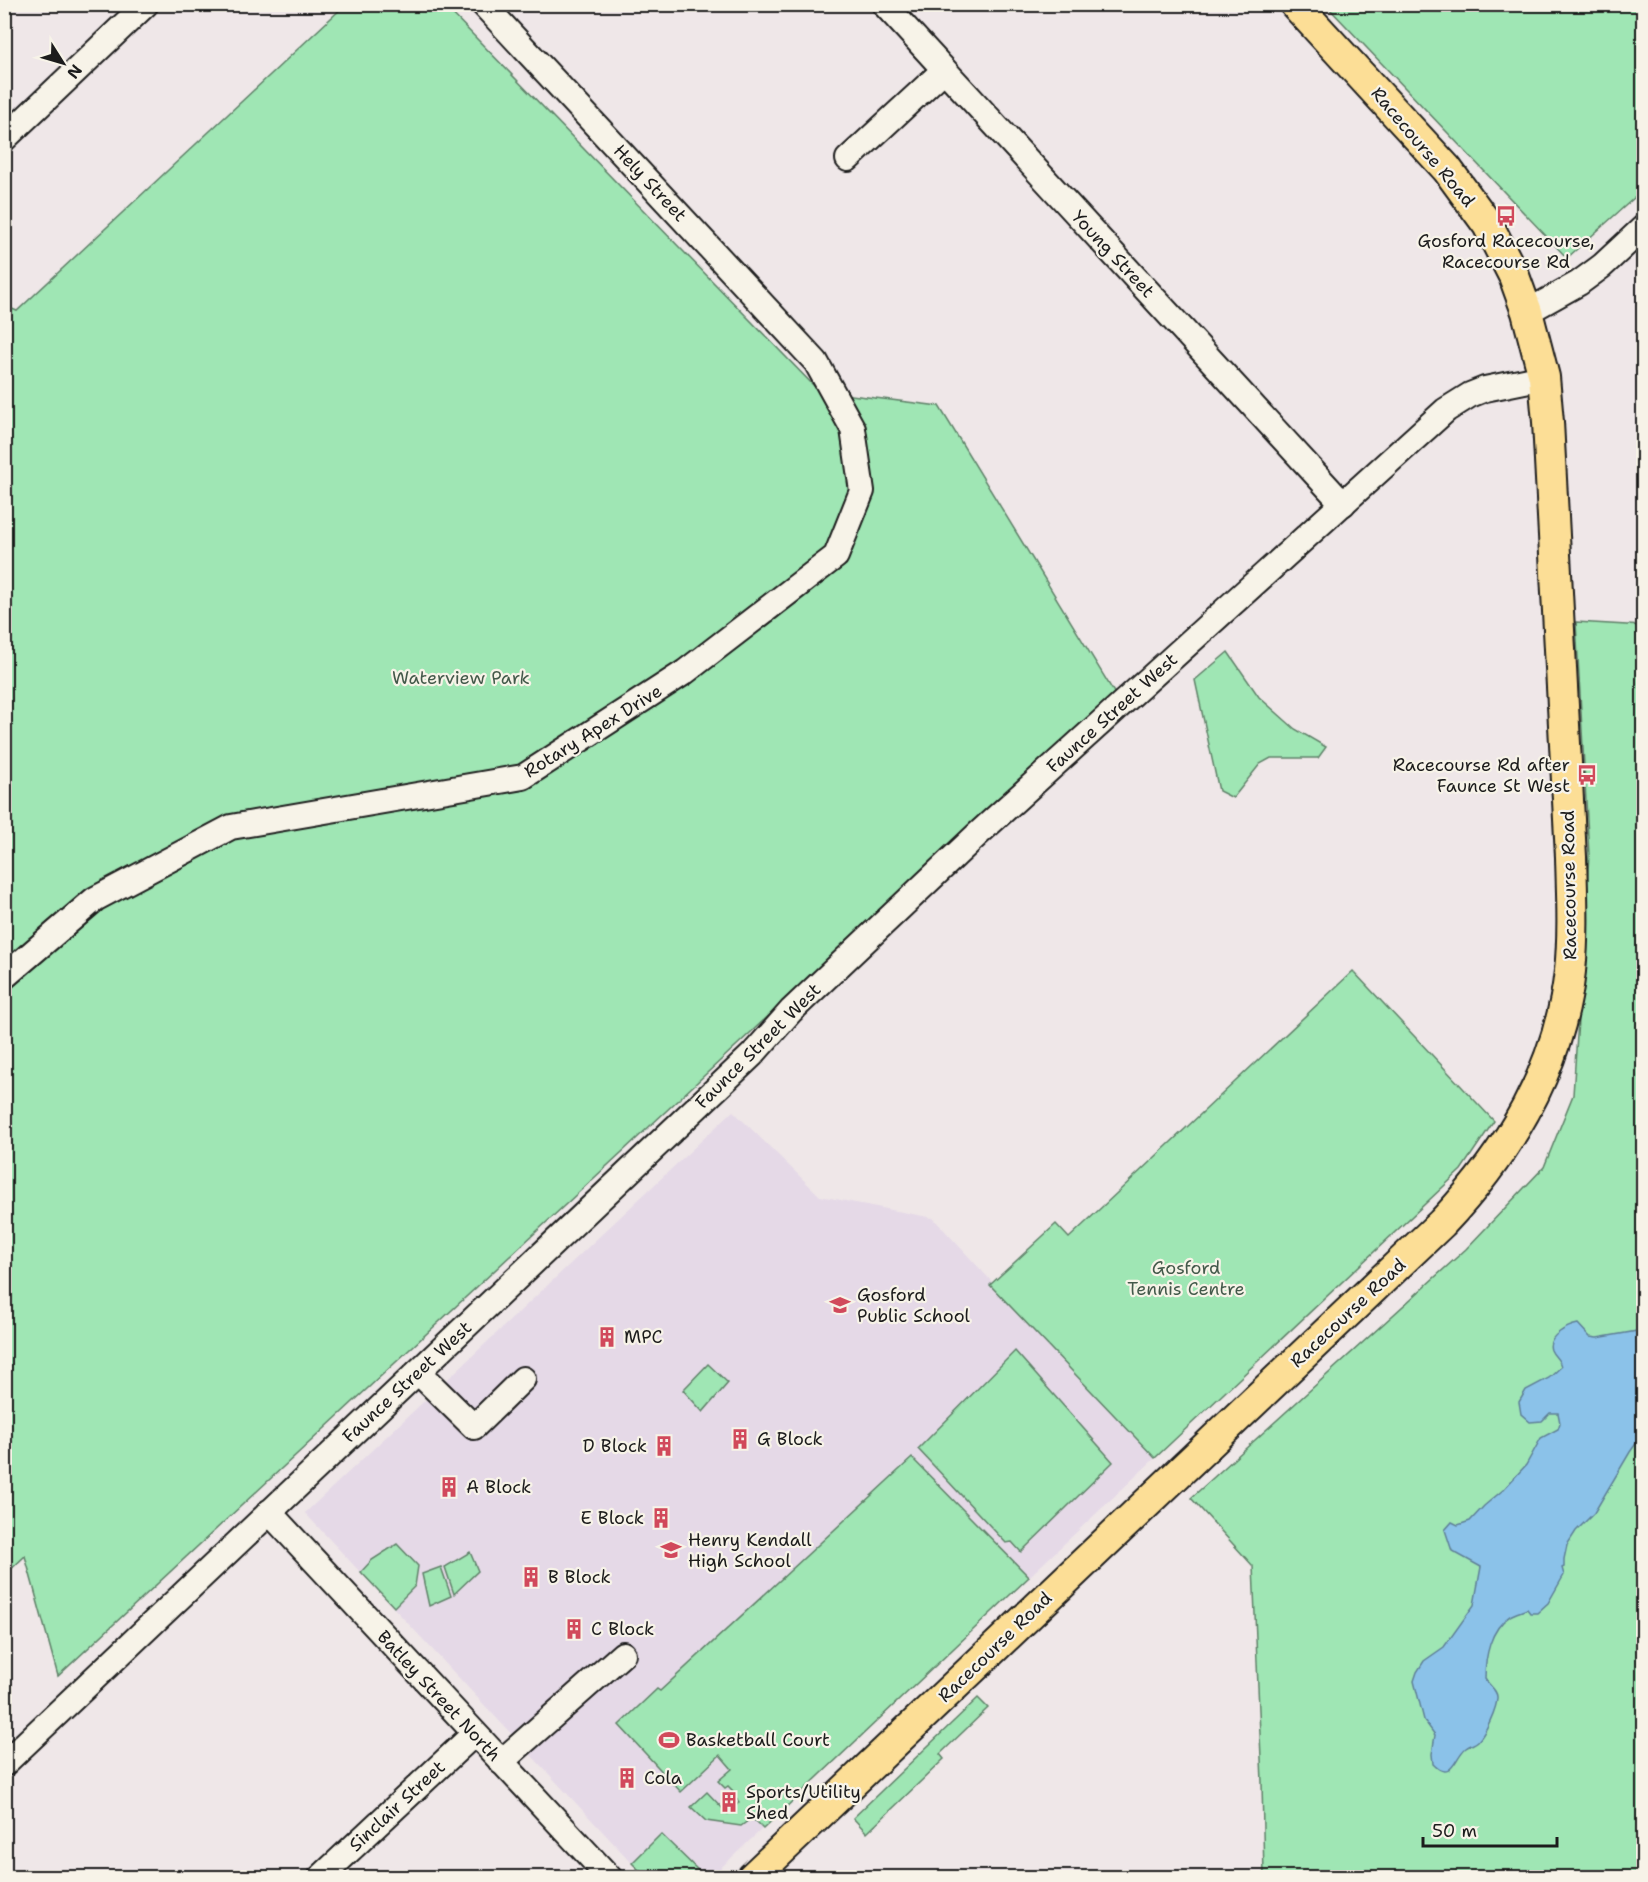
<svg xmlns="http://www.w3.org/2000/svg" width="1648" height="1882" font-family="'Shantell Sans',sans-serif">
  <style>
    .built { fill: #e5d9e7 }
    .green { fill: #9fe6b4; stroke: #5e8168; stroke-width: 1.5 }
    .water { fill: #8bc2e9; stroke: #5f8097; stroke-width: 1.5 }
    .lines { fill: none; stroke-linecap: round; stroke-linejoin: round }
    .minor-casing { stroke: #1c1c1c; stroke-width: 28 }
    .major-casing { stroke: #1c1c1c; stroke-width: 34 }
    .minor { stroke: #f7f3e8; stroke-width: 24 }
    .major { stroke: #fcde96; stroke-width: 30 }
    .labels { text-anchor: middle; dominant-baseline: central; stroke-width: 4.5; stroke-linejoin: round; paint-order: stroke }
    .street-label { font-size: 18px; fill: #1c1c1c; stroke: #f7f3e8 }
    .poi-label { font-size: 18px; fill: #1c1c1c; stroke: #f7f3e8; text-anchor: start }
    .park-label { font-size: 18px; fill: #43594a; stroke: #f7f3e8 }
  </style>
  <rect width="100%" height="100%" fill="#efe7e8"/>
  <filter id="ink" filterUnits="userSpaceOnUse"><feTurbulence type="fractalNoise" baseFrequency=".0167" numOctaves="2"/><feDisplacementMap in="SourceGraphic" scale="12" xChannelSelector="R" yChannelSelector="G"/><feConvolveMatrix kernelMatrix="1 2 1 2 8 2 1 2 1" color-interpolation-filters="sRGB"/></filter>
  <g filter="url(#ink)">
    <polygon class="built" points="733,1111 820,1196 933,1218 1155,1458 711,1877 645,1877 305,1513"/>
    <g class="green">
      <polygon points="345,5 444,5 819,391 939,406 1115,694 58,1676 25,1556 5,1575 5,306 17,311"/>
      <polygon points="1326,5 1643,5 1643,190 1567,258"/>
      <polygon points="1576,622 1643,626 1643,1877 1264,1877 1262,1782 1253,1566 1191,1498 1466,1249 1544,1167 1573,1095 1589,855"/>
      <polygon points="1228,652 1259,697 1295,729 1326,747 1318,758 1271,758 1260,764 1233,798 1219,791 1195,680"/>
      <polygon points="1353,971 1494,1121 1461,1170 1155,1458 990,1285 1056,1224 1069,1238"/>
      <polygon points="1015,1351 1113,1462 1021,1552 1012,1542 1006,1543 918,1449"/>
      <polygon points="708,1364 728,1383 703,1412 683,1390"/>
      <polygon points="912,1458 1029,1577 763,1829 752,1818 741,1826 706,1821 691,1807 707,1792 728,1814 739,1802 731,1793 733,1791 728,1786 725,1788 718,1781 732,1769 720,1755 681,1792 619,1725 657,1689 660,1691"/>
      <polygon points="397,1544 418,1566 415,1586 394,1607 361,1572 372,1560"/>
      <polygon points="470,1552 478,1571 454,1594 445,1567"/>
      <polygon points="441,1567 451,1596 429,1606 422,1574"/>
      <polygon points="978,1698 988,1708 940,1754 944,1759 867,1833 853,1818"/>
      <polygon points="661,1834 705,1877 646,1877 632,1863"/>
    </g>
    <path class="water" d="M1578 1324 1590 1337 1597 1338 1643 1330V1434L1630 1452 1594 1513 1576 1531 1567 1545 1564 1559V1567L1562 1568 1564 1575 1548 1603 1537 1613H1530L1527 1609C1523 1611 1515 1613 1510 1616 1490 1629 1485 1657 1485 1679 1489 1685 1498 1691 1497 1698 1497 1708 1485 1734 1478 1741 1475 1744 1470 1745 1466 1748 1455 1756 1452 1784 1433 1764L1432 1754 1435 1735 1424 1720 1414 1681 1417 1672 1424 1661 1444 1647 1474 1605 1481 1567 1452 1551 1445 1530 1452 1522 1458 1525 1470 1521 1484 1506 1503 1490 1526 1465 1541 1438 1558 1429 1560 1423 1558 1413H1550L1542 1421 1530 1422 1521 1414 1519 1402 1526 1390 1549 1378 1561 1367C1560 1359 1554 1357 1551 1350 1546 1336 1568 1326 1578 1324Z"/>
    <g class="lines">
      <g class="minor-casing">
        <g id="minor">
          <polyline points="884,4 1343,504"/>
          <polyline points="4,139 146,4"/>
          <polyline points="848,159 944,70"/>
          <polyline points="1527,312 1579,283 1602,266 1644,227"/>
          <polyline points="4,977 95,899 231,827 523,777 685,672 836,556 862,491 853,429 816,362 483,4"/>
          <polyline points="418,1372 474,1427 523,1379"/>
          <polyline points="269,1512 610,1878"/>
          <polyline points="501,1762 623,1654"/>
          <polyline points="4,1764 752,1055 791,1011 979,833 1446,410 1470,395 1485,389 1544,377"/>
          <polyline points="320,1878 474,1734"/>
        </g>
      </g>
      <g class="major-casing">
        <path id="major" d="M752 1878 1442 1223C1509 1152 1559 1070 1570 971 1574 933 1572 895 1571 857L1548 422 1544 377 1527 312 1514 276 1488 225 1447 169 1295 4"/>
      </g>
      <use href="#minor" class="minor"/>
      <use href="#major" class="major"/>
    </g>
  </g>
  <defs>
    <g id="bus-bare" transform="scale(1.62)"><path d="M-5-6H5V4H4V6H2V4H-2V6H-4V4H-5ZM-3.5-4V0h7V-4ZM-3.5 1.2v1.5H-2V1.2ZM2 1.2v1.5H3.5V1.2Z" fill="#d1495b" stroke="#f7f3e8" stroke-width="2.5" paint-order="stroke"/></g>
    <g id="school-bare" transform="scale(1.62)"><path d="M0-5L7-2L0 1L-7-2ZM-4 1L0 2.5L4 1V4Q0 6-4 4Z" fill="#d1495b" stroke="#f7f3e8" stroke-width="2.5" paint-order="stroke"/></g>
    <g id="building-bare" transform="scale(1.62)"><path d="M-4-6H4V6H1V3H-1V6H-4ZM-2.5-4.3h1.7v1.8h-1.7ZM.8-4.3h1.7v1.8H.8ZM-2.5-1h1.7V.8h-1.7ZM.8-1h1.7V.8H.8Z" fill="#d1495b" stroke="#f7f3e8" stroke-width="2.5" paint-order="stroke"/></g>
    <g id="stadium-bare" transform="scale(1.62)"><path d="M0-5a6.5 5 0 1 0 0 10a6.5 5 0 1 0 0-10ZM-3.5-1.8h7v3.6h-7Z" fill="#d1495b" stroke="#f7f3e8" stroke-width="2.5" paint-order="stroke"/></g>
  </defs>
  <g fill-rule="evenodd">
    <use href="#bus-bare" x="1506" y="216"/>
    <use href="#bus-bare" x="1587" y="775"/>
    <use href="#school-bare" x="840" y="1305"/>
    <use href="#building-bare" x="607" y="1337"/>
    <use href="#building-bare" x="740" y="1439"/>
    <use href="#building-bare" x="664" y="1446"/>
    <use href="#building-bare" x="449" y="1487"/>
    <use href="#building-bare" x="661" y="1518"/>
    <use href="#school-bare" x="671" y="1550"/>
    <use href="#building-bare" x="531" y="1577"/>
    <use href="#building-bare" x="574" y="1629"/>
    <use href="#stadium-bare" x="669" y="1740"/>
    <use href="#building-bare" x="627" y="1778"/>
    <use href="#building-bare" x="729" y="1802"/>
  </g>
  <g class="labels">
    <g class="street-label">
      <text transform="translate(1423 147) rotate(50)">Racecourse Road</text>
      <text transform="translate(650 183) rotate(47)">Hely Street</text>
      <text transform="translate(1113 254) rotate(47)">Young Street</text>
      <text transform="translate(1112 713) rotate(-42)">Faunce Street West</text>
      <text transform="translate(593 731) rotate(-32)">Rotary Apex Drive</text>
      <text transform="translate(1569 885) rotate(-91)">Racecourse Road</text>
      <text transform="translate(758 1046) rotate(-45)">Faunce Street West</text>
      <text transform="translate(1348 1313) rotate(-43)">Racecourse Road</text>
      <text transform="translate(407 1382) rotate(-43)">Faunce Street West</text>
      <text transform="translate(995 1647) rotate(-44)">Racecourse Road</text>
      <text transform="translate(439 1696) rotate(47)">Batley Street North</text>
      <text transform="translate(397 1806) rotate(-43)">Sinclair Street</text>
    </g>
    <g class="poi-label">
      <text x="1506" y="241" text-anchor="middle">Gosford Racecourse,<tspan x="1506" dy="21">Racecourse Rd</tspan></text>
      <text x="1570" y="765" text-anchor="end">Racecourse Rd after<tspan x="1570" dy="21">Faunce St West</tspan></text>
      <text x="857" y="1295">Gosford<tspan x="857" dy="21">Public School</tspan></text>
      <text x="624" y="1337">MPC</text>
      <text x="757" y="1439">G Block</text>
      <text x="647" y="1446" text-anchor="end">D Block</text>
      <text x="466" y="1487">A Block</text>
      <text x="644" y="1518" text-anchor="end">E Block</text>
      <text x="688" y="1540">Henry Kendall<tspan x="688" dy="21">High School</tspan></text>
      <text x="548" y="1577">B Block</text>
      <text x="591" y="1629">C Block</text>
      <text x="686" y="1740">Basketball Court</text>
      <text x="644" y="1778">Cola</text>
      <text x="746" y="1792">Sports/Utility<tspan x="746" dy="21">Shed</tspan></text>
    </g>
    <g class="park-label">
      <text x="461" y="678">Waterview Park</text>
      <text x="1186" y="1268">Gosford<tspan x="1186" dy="21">Tennis Centre</tspan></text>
    </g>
  </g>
  <rect width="1648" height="1882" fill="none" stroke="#f7f3e8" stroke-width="24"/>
  <rect x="12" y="12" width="1624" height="1858" fill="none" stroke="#1c1c1c" stroke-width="2" filter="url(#ink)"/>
  <g transform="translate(63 63) rotate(127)" stroke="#f7f3e8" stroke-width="4.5" paint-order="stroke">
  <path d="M0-4.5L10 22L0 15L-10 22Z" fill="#1c1c1c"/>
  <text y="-9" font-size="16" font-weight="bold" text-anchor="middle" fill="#1c1c1c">N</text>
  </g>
  <path d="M1423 1837v9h134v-9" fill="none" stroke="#1c1c1c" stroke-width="3"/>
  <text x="1432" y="1837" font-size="18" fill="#1c1c1c" stroke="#f7f3e8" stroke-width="4.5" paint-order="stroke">50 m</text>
</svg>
